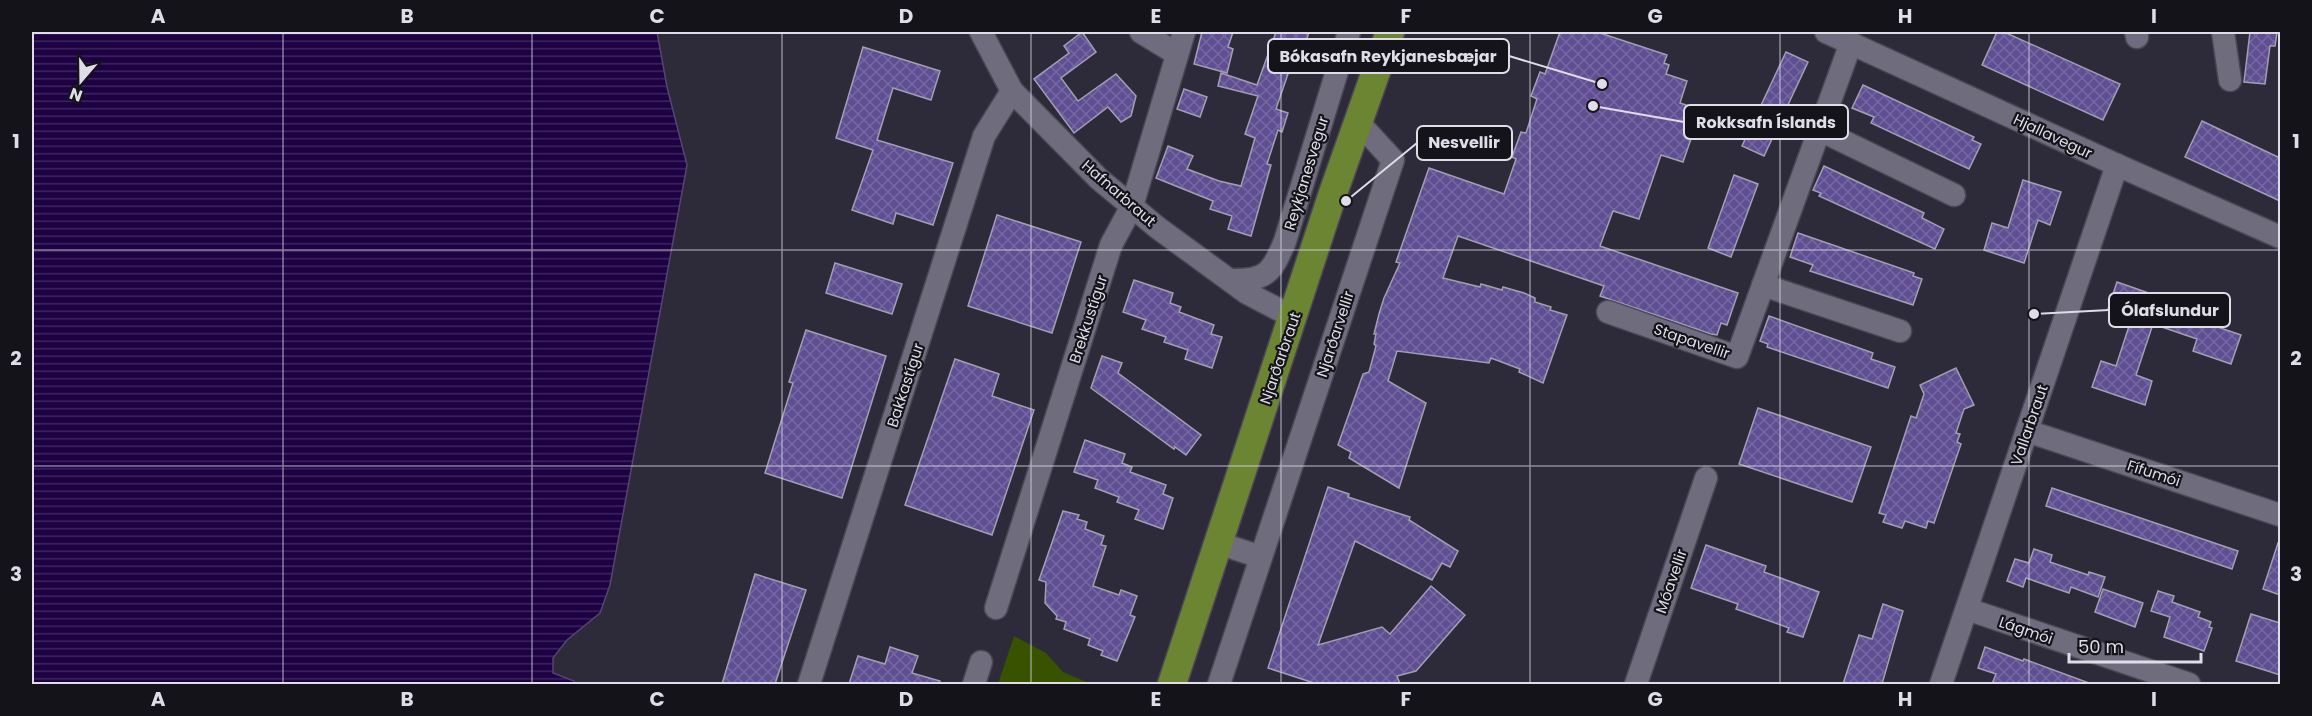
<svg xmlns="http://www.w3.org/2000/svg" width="2312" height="716" font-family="Poppins,sans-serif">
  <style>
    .green { fill: #385200 }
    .water { fill: url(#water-rules); stroke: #574374; stroke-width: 1.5 }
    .building { fill: url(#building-cross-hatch); stroke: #a29fb2; stroke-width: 1.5 }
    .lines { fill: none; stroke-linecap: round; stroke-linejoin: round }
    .minor-casing { stroke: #4a4754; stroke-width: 25 }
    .major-casing { stroke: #4a4754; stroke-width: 31 }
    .minor { stroke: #6f6c7e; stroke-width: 22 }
    .major { stroke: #6c8533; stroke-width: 28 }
    .grid { fill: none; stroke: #dfdde7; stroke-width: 1.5; stroke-opacity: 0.55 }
    .labels { text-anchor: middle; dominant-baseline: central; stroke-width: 4.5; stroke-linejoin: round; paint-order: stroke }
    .street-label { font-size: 15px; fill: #dfdde7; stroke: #15131a }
    .leader { fill: none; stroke: #dfdde7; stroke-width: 2 }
    .callout-dot { fill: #dfdde7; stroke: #15131a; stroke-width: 2 }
    .callout { fill: #15131a; stroke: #dfdde7; stroke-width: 2 }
    .callout-label { font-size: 16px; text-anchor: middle; font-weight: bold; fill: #dfdde7 }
    .neatline { fill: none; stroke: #dfdde7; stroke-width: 2 }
    .grid-label { font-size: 20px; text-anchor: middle; font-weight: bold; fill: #dfdde7 }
  </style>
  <defs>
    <pattern id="water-rules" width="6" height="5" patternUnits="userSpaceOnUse" patternTransform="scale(1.5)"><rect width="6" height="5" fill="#1d0143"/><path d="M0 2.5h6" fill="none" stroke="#3d265e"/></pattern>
    <pattern id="building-cross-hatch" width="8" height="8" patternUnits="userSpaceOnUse" patternTransform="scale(1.5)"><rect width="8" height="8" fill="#604e93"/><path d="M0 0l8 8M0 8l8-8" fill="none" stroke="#7667a2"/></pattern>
  </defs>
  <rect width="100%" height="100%" fill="#2d2a39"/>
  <polygon class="green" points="1014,636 1046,653 1063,672 1091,684 998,684"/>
  <polygon class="water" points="32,32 657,32 667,87 687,165 610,585 600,613 567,640 553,658 553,673 574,681 576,684 32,684"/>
  <g class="building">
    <polygon points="1082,32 1096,52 1061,78 1078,101 1116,74 1136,96 1131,116 1121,122 1108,107 1074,133 1034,79 1069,53 1064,46"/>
    <polygon points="1202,32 1233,32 1228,47 1233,49 1227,73 1194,64"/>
    <polygon points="1276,32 1309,32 1297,70 1290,68 1276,109 1288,113 1282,132 1278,130 1267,164 1271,165 1251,236 1228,229 1232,216 1210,209 1213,201 1156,178 1168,146 1193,156 1187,169 1219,181 1241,186 1255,138 1245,134 1258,96 1218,86 1221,73 1257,85"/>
    <polygon points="1560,32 1597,32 1667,55 1664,63 1669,65 1666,74 1687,81 1680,103 1701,110 1683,162 1661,155 1639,219 1613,211 1600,246 1738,293 1727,325 1721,323 1717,335 1711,334 1600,296 1604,286 1458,236 1443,278 1480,287 1481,284 1502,290 1503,287 1524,293 1535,298 1535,302 1551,307 1550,310 1567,315 1543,383 1519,372 1520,369 1491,358 1489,363 1397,351 1388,381 1426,403 1399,488 1349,458 1351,452 1338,445 1363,374 1369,372 1376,346 1374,344 1376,334 1374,334 1379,314 1384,298 1400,263 1396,262 1429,168 1504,194 1516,159 1512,157 1521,132 1526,133 1537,99 1531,96 1540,72 1545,74"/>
    <polygon points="1997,32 2004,32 2120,84 2103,120 1982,65"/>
    <polygon points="2250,32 2277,32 2275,46 2270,46 2265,84 2244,82"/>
    <polygon points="863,47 940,71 931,100 893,88 877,140 953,163 933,225 896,213 893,224 852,210 873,150 836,138"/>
    <polygon points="1786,52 1808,62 1764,156 1742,146"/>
    <polygon points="1863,85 1974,137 1972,140 1981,144 1969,169 1871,123 1874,117 1852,108"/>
    <polygon points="1184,89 1207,97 1200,117 1177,109"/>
    <polygon points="2202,121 2280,158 2280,201 2185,157"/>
    <polygon points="1824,166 1924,213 1922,218 1944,229 1935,249 1819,196 1821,193 1813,190"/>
    <polygon points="1734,175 1758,184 1731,257 1708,248"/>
    <polygon points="2023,180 2061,192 2050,225 2038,220 2024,263 1984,250 1992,223 2008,228"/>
    <polygon points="997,215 1081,242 1052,333 968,306"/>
    <polygon points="1798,233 1914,273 1913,276 1922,279 1913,305 1810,271 1813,265 1790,257"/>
    <polygon points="835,263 902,284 892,314 826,293"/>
    <polygon points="1134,280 1173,293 1170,303 1181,307 1179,312 1214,325 1211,334 1222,337 1212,368 1185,359 1188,350 1164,342 1166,337 1142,329 1146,320 1123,312"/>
    <polygon points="2117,282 2206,313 2203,322 2241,335 2231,364 2193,351 2197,339 2153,324 2136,375 2152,381 2145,405 2092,387 2101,361 2116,366 2132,317 2108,309"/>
    <polygon points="1769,316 1873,353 1871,359 1895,367 1888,388 1767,347 1768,344 1760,341"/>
    <polygon points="806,330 886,356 842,498 765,473 793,383 789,382"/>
    <polygon points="1102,356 1122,363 1118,373 1201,435 1186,455 1175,447 1174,449 1091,388"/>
    <polygon points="955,359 999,374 992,396 1034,410 992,535 905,505"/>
    <polygon points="1956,368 1974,405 1964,409 1956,433 1960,434 1957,442 1961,444 1934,523 1928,521 1926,528 1905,521 1902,528 1883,522 1886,515 1879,513 1911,416 1916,418 1924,394 1920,385"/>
    <polygon points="1758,408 1871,447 1852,502 1739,464"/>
    <polygon points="1085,440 1125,454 1122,463 1132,467 1130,472 1166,485 1163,494 1173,498 1163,529 1135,519 1139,510 1117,502 1119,497 1095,488 1098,480 1074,472"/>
    <polygon points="1328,487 1349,494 1348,497 1410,517 1409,520 1458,551 1450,567 1442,563 1432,580 1355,541 1318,645 1382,627 1390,634 1431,586 1465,615 1416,671 1397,676 1400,684 1317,684 1268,668"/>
    <polygon points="2052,488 2238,551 2232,569 2046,506"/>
    <polygon points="1063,511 1079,515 1077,519 1087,522 1085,529 1104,536 1101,545 1106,546 1093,586 1119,595 1121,590 1137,596 1130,615 1135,617 1117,661 1101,655 1103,651 1088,645 1090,639 1064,629 1066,622 1056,619 1057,616 1045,603 1046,582 1039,580"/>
    <polygon points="2278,543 2280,544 2280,595 2263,589"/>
    <polygon points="1706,545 1766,566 1764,572 1819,592 1803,637 1787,632 1789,628 1736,609 1738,604 1691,588"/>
    <polygon points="2034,549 2052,555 2050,562 2088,575 2089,572 2105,577 2098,597 2071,587 2069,593 2026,578 2023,587 2007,581 2015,559 2029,563"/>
    <polygon points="755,574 806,590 775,684 722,684"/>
    <polygon points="2103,589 2143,603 2135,627 2095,612"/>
    <polygon points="2158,591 2174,596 2172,602 2200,612 2198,617 2211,622 2209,627 2212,628 2204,651 2164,637 2170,617 2151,611"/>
    <polygon points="1883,604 1903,611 1882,684 1843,684 1859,635 1872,639"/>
    <polygon points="2251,614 2280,623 2280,675 2236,661"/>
    <polygon points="890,647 918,656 912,673 940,681 940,684 849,684 858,656 885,664"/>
    <polygon points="1985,647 2023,661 2024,659 2089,683 2089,684 1992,684 1996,674 1978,668"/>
  </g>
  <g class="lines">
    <g class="minor-casing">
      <g id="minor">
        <polyline points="981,32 1012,91 1099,179 1158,228 1247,293 1293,317"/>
        <polyline points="1141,32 1177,54"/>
        <polyline points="1826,32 2117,165 2280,237"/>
        <polyline points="2136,32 2137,37"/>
        <polyline points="2223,32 2230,80"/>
        <polyline points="1820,130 1954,195"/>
        <path d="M1230 280C1266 281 1272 273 1285 241L1349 32"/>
        <polyline points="1763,285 1900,331"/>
        <polyline points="1608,312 1737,357 1851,43"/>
        <polyline points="2027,431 2280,515"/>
        <polyline points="1218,543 1261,557"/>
        <polyline points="996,608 1111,245 1132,206 1184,32"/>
        <polyline points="1967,609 2189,684"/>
        <polyline points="809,684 984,136 1012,91"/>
        <polyline points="974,684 981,662"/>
        <polyline points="1219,684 1393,160 1358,122"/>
        <polyline points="1636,684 1706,478"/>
        <polyline points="1941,684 2117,165"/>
      </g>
    </g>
    <g class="major-casing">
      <polyline id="major" points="1172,684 1332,196 1390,32"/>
    </g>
    <use href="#minor" class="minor"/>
    <use href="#major" class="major"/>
  </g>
  <path class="grid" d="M283 32V684M532 32V684M782 32V684M1031 32V684M1281 32V684M1530 32V684M1780 32V684M2029 32V684M32 250H2280M32 466H2280"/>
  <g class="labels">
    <g class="street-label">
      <text transform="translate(2053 136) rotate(25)">Hjallavegur</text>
      <text transform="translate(1306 173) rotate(-73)">Reykjanesvegur</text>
      <text transform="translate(1119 193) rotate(41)">Hafnarbraut</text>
      <text transform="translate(1088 319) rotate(-72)">Brekkustígur</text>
      <text transform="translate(1335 334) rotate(-72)">Njarðarvellir</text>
      <text transform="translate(1692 341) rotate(19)">Stapavellir</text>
      <text transform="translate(1280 358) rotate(-71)">Njarðarbraut</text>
      <text transform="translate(905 385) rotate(-72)">Bakkastígur</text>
      <text transform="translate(2029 425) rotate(-71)">Vallarbraut</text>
      <text transform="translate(2154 473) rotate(18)">Fífumói</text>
      <text transform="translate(1671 581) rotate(-71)">Móavellir</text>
      <text transform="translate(2026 630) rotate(19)">Lágmói</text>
    </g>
  </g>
  <path class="leader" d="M1602 84L1509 56M1593 106L1684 122M1346 201L1417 143M2034 314L2109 310"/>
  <g class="callout-dot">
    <circle cx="1602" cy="84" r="6"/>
    <circle cx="1593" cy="106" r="6"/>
    <circle cx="1346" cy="201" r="6"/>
    <circle cx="2034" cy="314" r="6"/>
  </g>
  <g class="callout">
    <rect x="1268" y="39" width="241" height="34" rx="6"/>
    <rect x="1684" y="105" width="164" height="34" rx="6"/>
    <rect x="1417" y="126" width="95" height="34" rx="6"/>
    <rect x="2109" y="293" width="121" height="34" rx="6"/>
  </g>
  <g class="callout-label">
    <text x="1388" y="62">Bókasafn Reykjanesbæjar</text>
    <text x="1766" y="128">Rokksafn Íslands</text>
    <text x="1464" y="148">Nesvellir</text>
    <text x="2170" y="316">Ólafslundur</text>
  </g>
  <rect width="2312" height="716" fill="none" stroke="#15131a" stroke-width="66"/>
  <g transform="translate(81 81) rotate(200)" stroke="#15131a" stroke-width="4.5" paint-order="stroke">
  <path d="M0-4.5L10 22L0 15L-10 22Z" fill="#dfdde7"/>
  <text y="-9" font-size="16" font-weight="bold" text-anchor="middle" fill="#dfdde7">N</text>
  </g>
  <path d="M2069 653v9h132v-9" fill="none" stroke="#dfdde7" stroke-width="3"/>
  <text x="2078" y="653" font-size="18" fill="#dfdde7" stroke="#15131a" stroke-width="4.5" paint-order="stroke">50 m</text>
  <rect x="33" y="33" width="2246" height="650" class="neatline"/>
  <g class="grid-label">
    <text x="158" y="23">A</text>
    <text x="407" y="23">B</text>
    <text x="657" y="23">C</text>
    <text x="906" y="23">D</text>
    <text x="1156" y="23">E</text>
    <text x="1406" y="23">F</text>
    <text x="1655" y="23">G</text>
    <text x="1905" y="23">H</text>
    <text x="2154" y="23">I</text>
    <text x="16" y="148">1</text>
    <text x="2296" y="148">1</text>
    <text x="16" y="365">2</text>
    <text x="2296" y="365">2</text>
    <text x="16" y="581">3</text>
    <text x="2296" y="581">3</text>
    <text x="158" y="706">A</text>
    <text x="407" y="706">B</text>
    <text x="657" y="706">C</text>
    <text x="906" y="706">D</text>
    <text x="1156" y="706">E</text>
    <text x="1406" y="706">F</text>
    <text x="1655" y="706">G</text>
    <text x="1905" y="706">H</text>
    <text x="2154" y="706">I</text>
  </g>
</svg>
